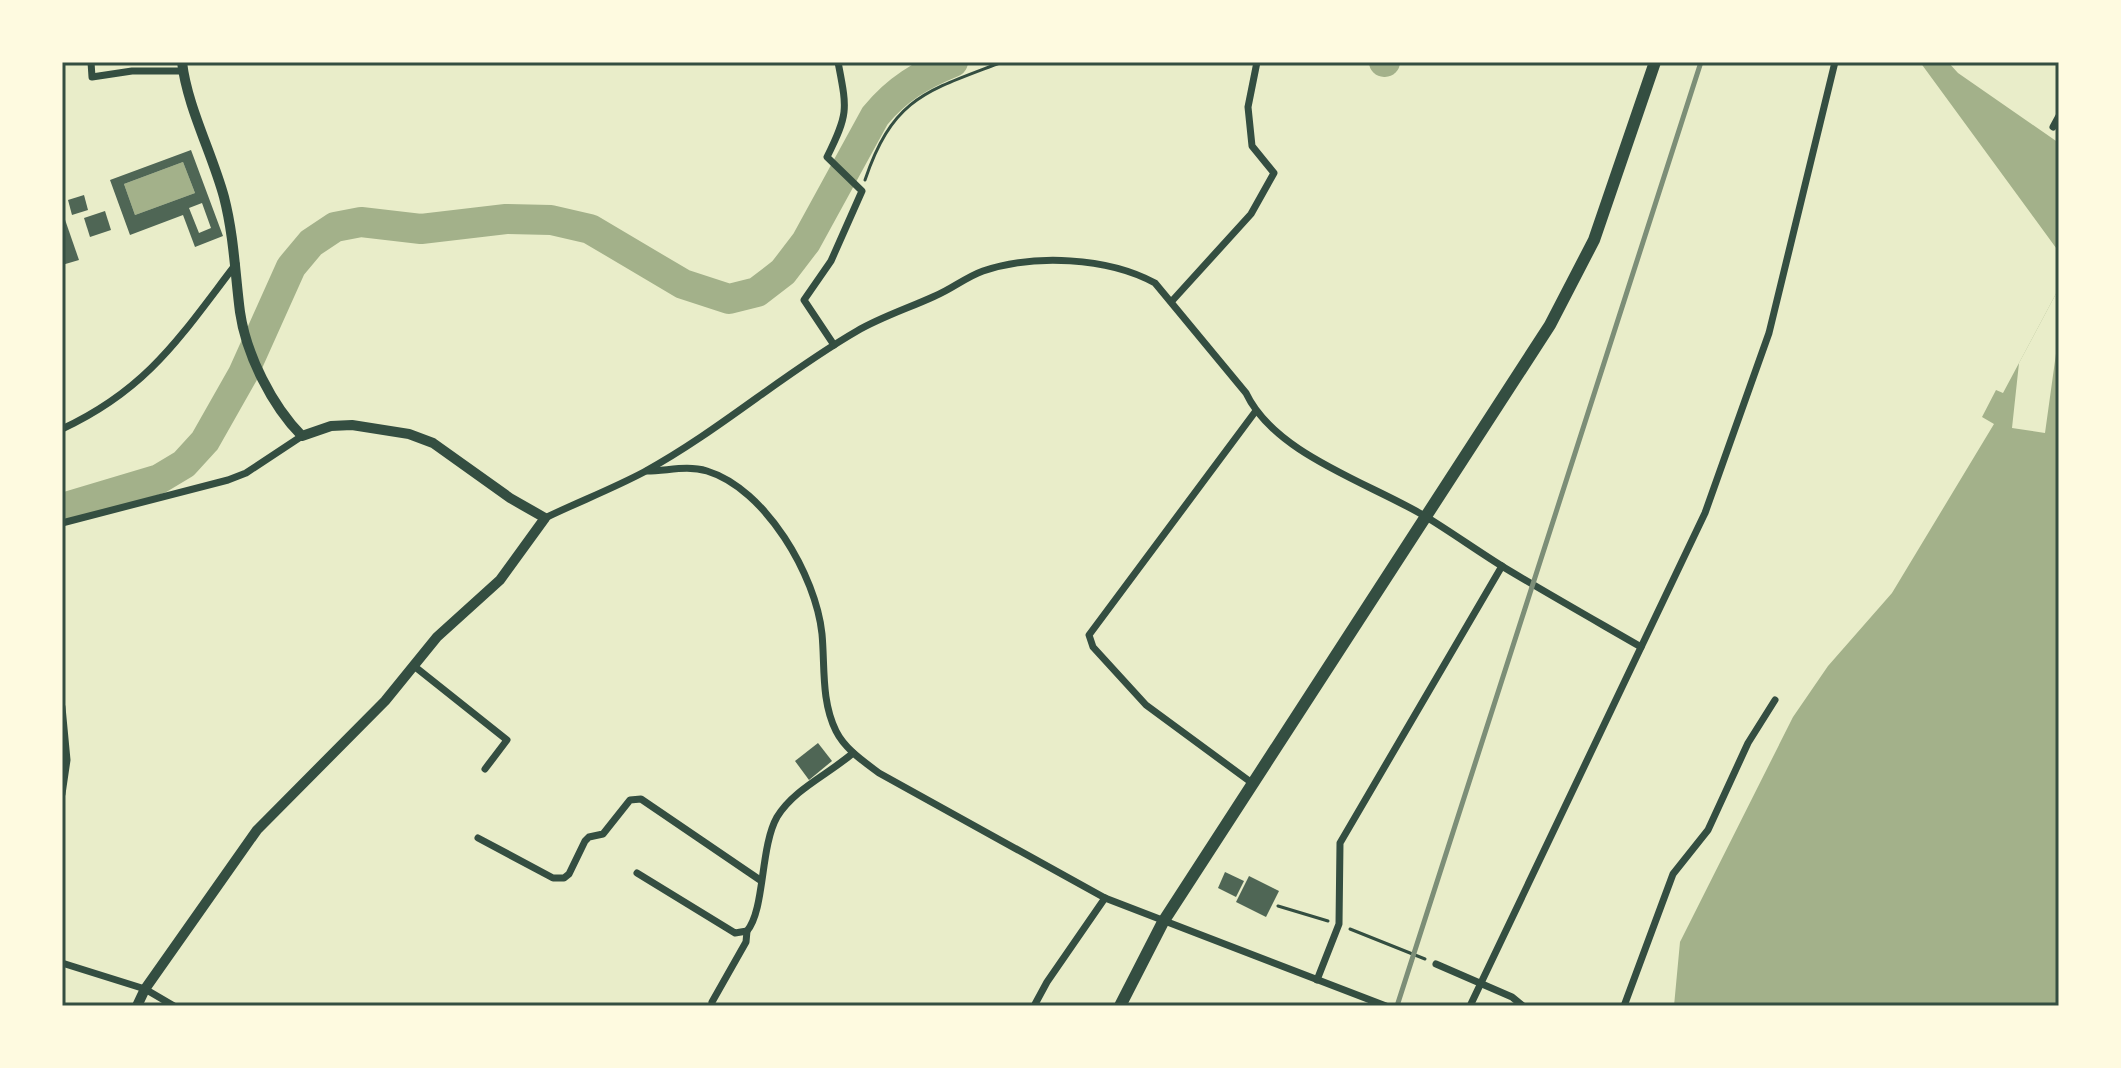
<svg xmlns="http://www.w3.org/2000/svg" width="2121" height="1068" font-family="'Titillium Web',sans-serif">
  <style>
    .water { fill: #a3b18a }
    .pier { fill: #e9edc9 }
    .lines { fill: none; stroke-linecap: round; stroke-linejoin: round }
    .river { stroke: #a3b18a; stroke-width: 30 }
    .building { fill: #4f6655; fill-rule: evenodd }
    .path { stroke: #344e41; stroke-width: 3 }
    .minor { stroke: #344e41; stroke-width: 7 }
    .secondary { stroke: #344e41; stroke-width: 10 }
    .trunk { stroke: #344e41; stroke-width: 12 }
    .rail { stroke: #7c8e77; stroke-width: 5 }
    .neatline { fill: none; stroke: #344e41; stroke-width: 3 }
  </style>
  <rect width="100%" height="100%" fill="#e9edc9"/>
  <g class="water">
    <polygon points="1920,62 1948,62 1958,73 2059,143 2059,252"/>
    <polygon points="183,162 195,193 135,215 124,184"/>
    <polygon points="2059,288 2059,1006 1674,1006 1680,942 1793,717 1828,666 1892,593 1994,424 1982,417 1996,390 2003,393"/>
  </g>
  <polygon class="pier" points="2059,288 2059,309 2056,315 2059,317 2059,332 2045,433 2012,428 2019,363"/>
  <g class="lines">
    <g class="river">
      <polyline points="1384,62 1385,62"/>
      <path d="M62 508 159 479 184 464 205 441 243 374 291 267 311 243 335 227 361 222 421 229 506 219 551 220 590 229 683 284 729 299 757 292 783 272 806 242 875 116C897 89 921 75 953 62"/>
    </g>
  </g>
  <g class="building">
    <path d="M191 150 223 236 195 247 183 215 130 235 110 180ZM183 162 195 193 135 215 124 184ZM202 203 211 228 199 233 189 208Z"/>
    <polygon points="84,195 88,210 72,215 68,200"/>
    <polygon points="62,211 79,260 62,265"/>
    <polygon points="105,211 111,230 90,237 84,218"/>
    <polygon points="818,743 832,761 809,780 795,761"/>
    <polygon points="1225,872 1244,881 1236,897 1218,888"/>
    <polygon points="1249,876 1279,891 1266,917 1236,902"/>
  </g>
  <g class="lines">
    <g class="path">
      <path d="M865 180C893 97 927 91 1002 62"/>
      <polyline points="1278,906 1328,921"/>
      <polyline points="1350,929 1425,959"/>
    </g>
    <g class="minor">
      <polyline points="91,62 92,77 132,71 183,71"/>
      <polyline points="2053,127 2059,116"/>
      <polyline points="1172,301 1251,214 1274,173 1252,146 1248,107 1257,62"/>
      <path d="M834 345 804 300 831 261 862 191 827 157C849 113 847 109 838 62"/>
      <path d="M62 429C148 389 180 337 236 264"/>
      <path d="M647 471C667 471 687 465 707 471 766 489 816 576 822 634 825 666 821 701 836 731 845 749 863 761 879 773L1105 898 1386 1006"/>
      <path d="M545 518C578 502 612 489 644 472 719 431 784 373 857 331 881 317 909 308 935 296 952 289 966 277 983 271 1034 254 1107 257 1155 283L1246 393C1275 455 1373 484 1428 518 1454 534 1479 552 1505 568 1550 595 1596 621 1641 647"/>
      <polyline points="62,523 228,480 246,473 302,436"/>
      <polyline points="414,666 507,740 485,769"/>
      <polyline points="62,707 67,760 62,794"/>
      <polyline points="1252,783 1146,705 1093,647 1089,635 1255,412"/>
      <polyline points="478,838 553,878 564,878 569,874 585,841 589,837 603,834 630,800 641,799 760,880"/>
      <path d="M637 873 735 933 747 931C765 910 760 847 777 817 794 789 829 774 853 753"/>
      <polyline points="62,963 145,989 174,1006"/>
      <polyline points="1436,964 1512,997 1523,1006"/>
      <polyline points="1317,980 1339,924 1340,843 1502,566"/>
      <polyline points="712,1002 746,942 747,931"/>
      <polyline points="1034,1006 1047,982 1105,898"/>
      <polyline points="1470,1006 1705,513 1769,333 1835,62"/>
      <polyline points="1624,1006 1673,874 1708,830 1748,743 1775,700"/>
    </g>
    <path class="secondary" d="M137 1006 145 989 257 830 385 701 437 637 500 580 545 518 510 498 433 443 409 434 352 425 331 426 302 436C272 406 246 354 240 312 235 273 234 236 224 197 212 153 187 106 182 62"/>
    <polyline class="trunk" points="1120,1006 1163,922 1550,325 1594,240 1655,62"/>
    <polyline class="rail" points="1397,1006 1701,62"/>
  </g>
  <rect width="2121" height="1068" fill="none" stroke="#fefae0" stroke-width="128"/>
  <rect x="64" y="64" width="1993" height="940" class="neatline"/>
</svg>
